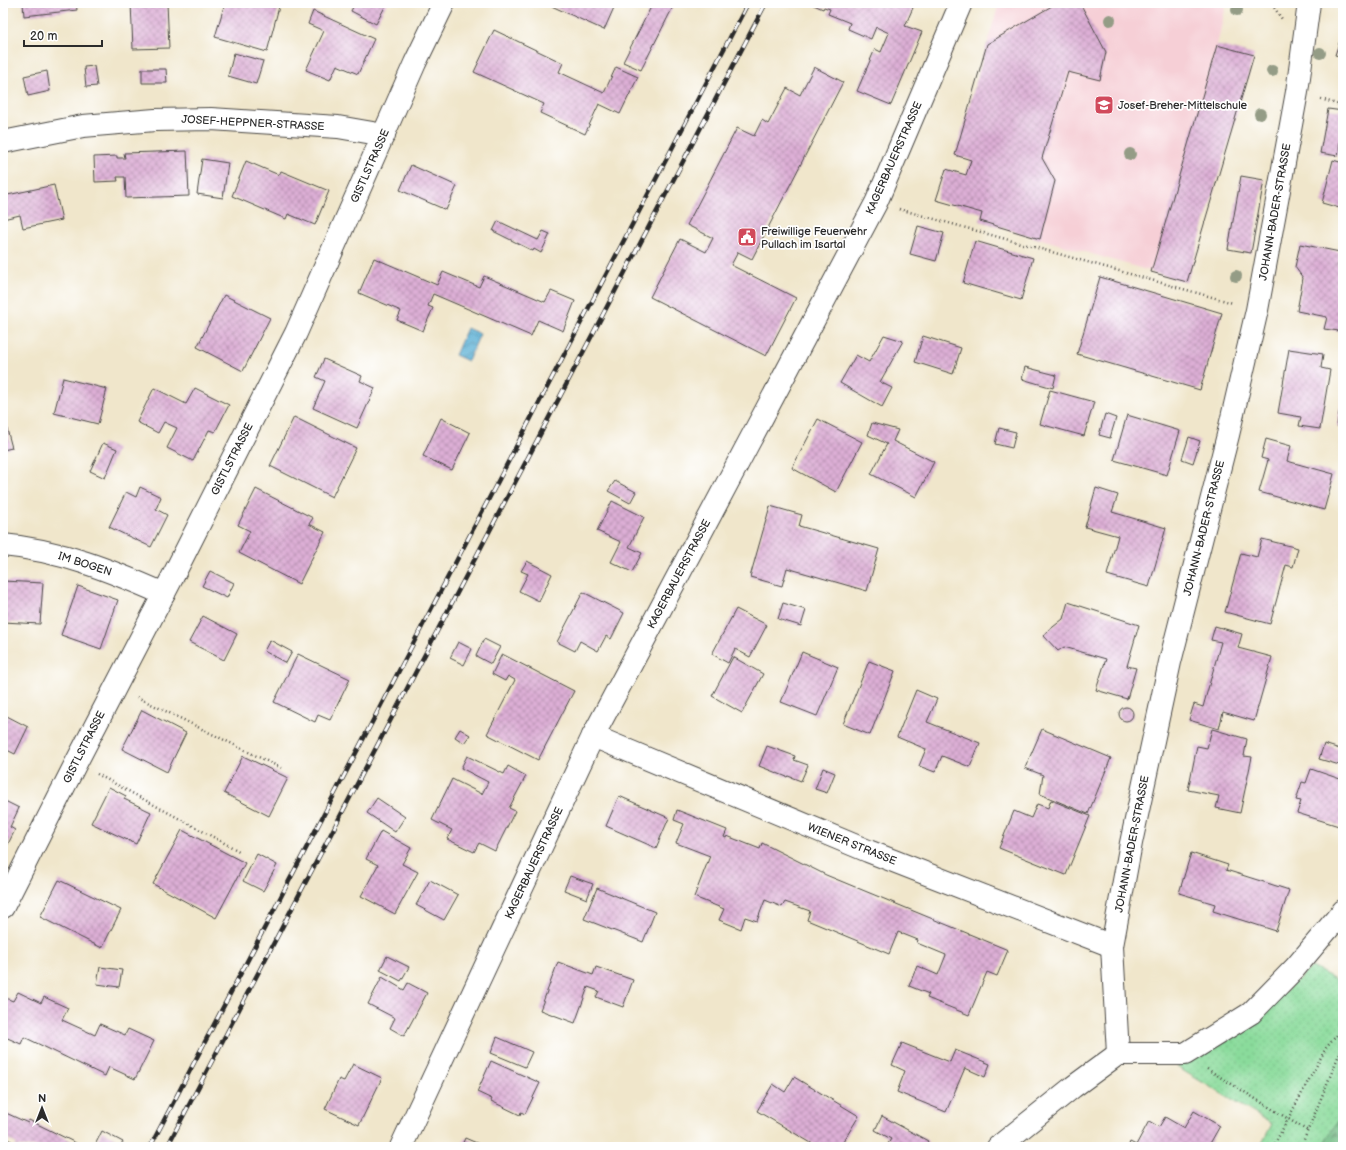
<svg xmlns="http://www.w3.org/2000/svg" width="1346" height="1150" font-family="'Balsamiq Sans',sans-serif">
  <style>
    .built { fill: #f6cfd6 }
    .green { fill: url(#green-dots); stroke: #5a8363 }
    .forest { fill: url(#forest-firs); stroke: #4d7357 }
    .water { fill: url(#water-waves); stroke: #406c7f }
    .building { fill: url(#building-cross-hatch) }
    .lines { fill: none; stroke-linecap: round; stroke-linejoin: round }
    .minor-casing { stroke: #494743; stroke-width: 24 }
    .path { stroke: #494743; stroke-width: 2.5; stroke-dasharray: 1 3; stroke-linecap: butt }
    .minor { stroke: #fff; stroke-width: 22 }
    .rail-casing { stroke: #2b2b2b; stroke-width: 4.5 }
    .rail { stroke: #fff; stroke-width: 3; stroke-dasharray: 9; stroke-linecap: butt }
    .tree { fill: #949c86 }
    .labels { text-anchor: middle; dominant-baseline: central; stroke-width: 3.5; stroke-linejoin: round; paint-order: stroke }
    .poi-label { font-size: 11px; fill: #2b2b2b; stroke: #fff; text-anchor: start }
    .street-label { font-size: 11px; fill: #2b2b2b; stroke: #fff }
  </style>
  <defs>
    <pattern id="green-dots" width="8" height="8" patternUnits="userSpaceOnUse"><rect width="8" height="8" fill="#8adb9b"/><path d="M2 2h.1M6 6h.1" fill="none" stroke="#77bc86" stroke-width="1.8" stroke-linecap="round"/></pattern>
    <pattern id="forest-firs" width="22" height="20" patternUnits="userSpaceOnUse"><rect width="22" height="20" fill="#6fbb83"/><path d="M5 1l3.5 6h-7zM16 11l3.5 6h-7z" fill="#5b986b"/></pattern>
    <pattern id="water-waves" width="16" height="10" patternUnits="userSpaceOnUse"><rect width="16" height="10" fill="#56add3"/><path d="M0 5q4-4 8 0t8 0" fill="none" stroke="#478dab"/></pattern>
    <pattern id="building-cross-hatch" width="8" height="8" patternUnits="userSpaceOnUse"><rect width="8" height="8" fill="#ddafd6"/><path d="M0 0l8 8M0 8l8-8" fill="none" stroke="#b38fae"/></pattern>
  </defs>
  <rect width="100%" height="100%" fill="#fff"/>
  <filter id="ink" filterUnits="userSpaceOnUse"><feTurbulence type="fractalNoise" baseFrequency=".025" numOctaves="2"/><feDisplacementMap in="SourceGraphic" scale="8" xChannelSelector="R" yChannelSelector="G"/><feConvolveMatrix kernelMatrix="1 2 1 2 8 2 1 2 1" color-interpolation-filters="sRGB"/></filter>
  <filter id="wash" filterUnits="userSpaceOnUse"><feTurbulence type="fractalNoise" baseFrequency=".012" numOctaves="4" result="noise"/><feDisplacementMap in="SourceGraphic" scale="16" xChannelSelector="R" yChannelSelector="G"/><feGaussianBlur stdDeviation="0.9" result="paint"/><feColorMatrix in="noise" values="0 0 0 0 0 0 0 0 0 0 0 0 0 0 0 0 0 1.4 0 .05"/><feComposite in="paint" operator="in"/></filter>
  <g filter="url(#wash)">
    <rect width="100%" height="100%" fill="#f0e6cb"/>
    <polygon class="built" points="999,3 1209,3 1226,6 1217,45 1254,55 1187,282 980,221 981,213 936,200 946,169 966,175 971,160 955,155"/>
    <polygon class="green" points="1312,967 1343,983 1343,1113 1322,1147 1260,1147 1272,1124 1177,1067 1257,1017"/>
    <polygon class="forest" points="1343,1113 1343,1147 1322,1147"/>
    <polygon class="water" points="467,328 480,334 468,361 455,355"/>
    <g id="blocks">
      <g class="building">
        <polygon points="23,3 76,3 77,10 24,16"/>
        <polygon points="131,3 167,3 169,48 133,49"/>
        <polygon points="225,3 280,3 267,52 215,37"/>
        <polygon points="355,3 387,3 376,24 351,11"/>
        <polygon points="545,3 616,3 604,30"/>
        <polygon points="653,3 675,3 641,70 623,62"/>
        <polygon points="809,3 915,3 905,26 922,32 891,105 857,91 875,49 881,52 889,33 876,27 871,39 848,29 850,23 828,14 830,9 824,7 823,9"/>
        <polygon points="1057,3 1080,3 1106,52 1100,80 1068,72 1042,158 1055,181 1040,239 980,221 982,213 936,200 946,169 966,175 971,160 955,155 987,44"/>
        <polygon points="313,11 374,39 358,74 337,65 330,80 306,70 324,31 308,24"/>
        <polygon points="494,30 563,63 559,72 604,93 616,67 638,77 620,114 599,104 585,134 540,113 544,104 474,72"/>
        <polygon points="1343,31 1343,57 1335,55"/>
        <polygon points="1217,45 1254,55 1187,282 1151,272"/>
        <polygon points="234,53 263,61 256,84 228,76"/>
        <polygon points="94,66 97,86 86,87 84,67"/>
        <polygon points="814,67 843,82 752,259 738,252 731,265 796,298 766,356 650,297 680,239 706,252 713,238 687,225 737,128 754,136 762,120 768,124 787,88 800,95"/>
        <polygon points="142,69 166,69 167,83 142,83"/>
        <polygon points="47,71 50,91 28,96 24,76"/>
        <polygon points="1328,109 1343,111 1343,121 1338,156 1320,153"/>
        <polygon points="187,151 189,196 126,198 125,177 117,177 118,181 95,182 94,157 117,156 117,158 125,158 124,153"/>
        <polygon points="202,159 228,163 223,198 197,194"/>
        <polygon points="1333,160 1343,163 1343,209 1322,203"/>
        <polygon points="246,161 279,175 281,171 329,191 315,225 288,214 286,219 232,196"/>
        <polygon points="411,165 457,186 446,210 400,190"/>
        <polygon points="1241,176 1264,180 1251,253 1228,249"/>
        <polygon points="54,185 62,220 23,228 20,215 3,219 3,196"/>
        <polygon points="498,221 538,240 543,231 550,234 541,253 534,249 533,251 493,231"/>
        <polygon points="918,226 944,233 936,261 910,254"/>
        <polygon points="975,241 1033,258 1021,300 963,283"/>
        <polygon points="1300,244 1340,252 1338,266 1343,267 1343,317 1339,331 1324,329 1327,317 1297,311 1303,278 1295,267"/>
        <polygon points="374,258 437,285 443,272 479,287 484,276 545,302 551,291 575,301 563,331 538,320 531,336 433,294 428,306 433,308 423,331 397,320 401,311 359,293"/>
        <polygon points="1100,277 1222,313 1200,390 1077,354"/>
        <polygon points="224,295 270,318 243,371 197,347"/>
        <polygon points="884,335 903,341 880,382 892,388 882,407 840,383 856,355 869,362"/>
        <polygon points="923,336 961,348 953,374 915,362"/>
        <polygon points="1289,349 1323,354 1321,368 1330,370 1320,429 1299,426 1301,417 1278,413"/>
        <polygon points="324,359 362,376 360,381 375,388 357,428 313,408 325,381 316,377"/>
        <polygon points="1025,367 1056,375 1053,388 1022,379"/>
        <polygon points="63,378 107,389 98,424 54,413"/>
        <polygon points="154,388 186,404 195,388 229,405 215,432 209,430 193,461 167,448 177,428 164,422 158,433 137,422"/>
        <polygon points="1050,390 1094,402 1084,436 1040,424"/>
        <polygon points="1342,395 1343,395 1343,427 1337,426"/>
        <polygon points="3,414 12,448 3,450"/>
        <polygon points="1105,414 1116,418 1110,438 1099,435"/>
        <polygon points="1127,415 1180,431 1167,475 1114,460"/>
        <polygon points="294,417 356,448 332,497 270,466"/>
        <polygon points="441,418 470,433 452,470 423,456"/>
        <polygon points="818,419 862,442 836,492 792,468"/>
        <polygon points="872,423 898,430 893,441 934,462 916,497 871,474 887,444 868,435"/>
        <polygon points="999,428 1016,432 1012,448 995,444"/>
        <polygon points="1189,437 1200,441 1193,463 1182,459"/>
        <polygon points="1266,439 1291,446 1287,461 1334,474 1324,510 1259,492 1268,460 1261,458"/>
        <polygon points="103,443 117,449 105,478 90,471"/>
        <polygon points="615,481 636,492 630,503 608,491"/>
        <polygon points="140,487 161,497 156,509 167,515 151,547 109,527 126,492 136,497"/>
        <polygon points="1096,488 1118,495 1112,512 1166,528 1149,587 1107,575 1118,536 1085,527"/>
        <polygon points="256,489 313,518 309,524 325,532 299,584 239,553 250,531 238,525"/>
        <polygon points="612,501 644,517 629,547 642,553 632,572 611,562 621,542 597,531"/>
        <polygon points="770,506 802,515 799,526 879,549 867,591 787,568 782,586 750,577"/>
        <polygon points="1262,539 1298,548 1293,567 1286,565 1270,624 1225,612 1241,553 1257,557"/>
        <polygon points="527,561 552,574 539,601 519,591 528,574 521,571"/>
        <polygon points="210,571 234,583 227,598 202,586"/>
        <polygon points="3,581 43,583 40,624 3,622"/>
        <polygon points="78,586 118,600 101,649 61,635"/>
        <polygon points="583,592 624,613 611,639 606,636 598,651 580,641 575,651 557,642"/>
        <polygon points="1068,602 1139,625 1127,666 1136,668 1127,699 1096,690 1106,659 1064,647 1058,651 1043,635 1063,619"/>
        <polygon points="783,603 806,610 801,626 778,619"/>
        <polygon points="736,609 767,625 750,657 735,649 728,663 712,654"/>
        <polygon points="203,616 237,634 224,660 189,642"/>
        <polygon points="1215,626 1242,634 1238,648 1272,657 1254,721 1223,712 1219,729 1189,720 1194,704 1203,707 1221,642 1211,640"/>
        <polygon points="484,639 500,647 491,664 476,656"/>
        <polygon points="270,640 292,652 286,663 264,651"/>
        <polygon points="458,642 472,649 464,665 450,658"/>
        <polygon points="802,652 838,667 817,716 781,702"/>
        <polygon points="298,654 350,679 330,720 318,715 315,722 274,702"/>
        <polygon points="502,654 574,691 538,760 487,734 515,680 508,676 505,681 492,674"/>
        <polygon points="733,657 763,674 742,713 712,696"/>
        <polygon points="869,661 895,671 870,735 843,724"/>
        <polygon points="916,690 937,699 927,722 980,743 970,767 942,756 935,772 919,766 926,749 897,737"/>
        <circle cx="1126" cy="714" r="7"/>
        <polygon points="142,710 186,733 167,772 122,749"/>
        <polygon points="3,714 28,727 15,754 3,748"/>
        <polygon points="460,729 470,735 464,743 455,737"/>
        <polygon points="1042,729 1111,758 1088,814 1040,794 1043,775 1025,768"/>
        <polygon points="1212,729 1247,739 1244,756 1252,757 1240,813 1216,808 1219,796 1188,790 1197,746 1207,748"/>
        <polygon points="1324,744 1343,750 1343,766 1319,759"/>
        <polygon points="767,746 795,756 794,760 808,765 801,781 788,776 787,777 759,766"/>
        <polygon points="243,756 288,778 269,816 224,793"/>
        <polygon points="467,756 504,774 508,766 526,776 509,808 515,811 495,851 479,843 474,852 447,839 452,830 432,820 452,779 482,794 488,782 461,768"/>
        <polygon points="823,768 835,773 827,793 815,789"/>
        <polygon points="1311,769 1343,780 1343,823 1342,827 1297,813 1301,801 1296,800 1302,782 1306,783"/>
        <polygon points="109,787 126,796 124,799 151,812 136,844 91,823"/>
        <polygon points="619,796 669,818 656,848 606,826"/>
        <polygon points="377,798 405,817 395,832 367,813"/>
        <polygon points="3,800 19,808 10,827 15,830 3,854"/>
        <polygon points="1051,800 1090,816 1066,875 999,848 1014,811 1031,818 1037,804 1048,808"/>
        <polygon points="677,810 727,830 724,837 726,838 727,836 760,849 762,843 826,875 1008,950 997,976 987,972 969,1015 927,998 929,994 909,986 917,966 938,975 946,955 917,943 918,940 898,932 889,954 807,920 810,911 785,902 782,907 765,900 757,921 745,917 741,929 719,920 724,909 694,897 710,856 676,843 684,824 674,820"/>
        <polygon points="182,830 245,863 216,918 153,884"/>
        <polygon points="381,831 411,848 402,864 418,872 395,914 361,896 378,865 366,859"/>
        <polygon points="1191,853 1228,865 1226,870 1289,890 1276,931 1213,911 1215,904 1179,893"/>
        <polygon points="257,854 277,865 263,891 243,881"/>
        <polygon points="570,876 593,884 587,899 564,890"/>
        <polygon points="59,880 121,910 102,948 40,917"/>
        <polygon points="430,880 458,895 444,920 416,905"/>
        <polygon points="597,888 655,912 643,942 584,919"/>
        <polygon points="387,956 409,967 401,981 380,970"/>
        <polygon points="558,962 593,975 596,967 633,980 623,1007 596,997 599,991 588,987 575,1023 540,1010"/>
        <polygon points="100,967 122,970 119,987 97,984"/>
        <polygon points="382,977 404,990 408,983 427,993 404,1036 390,1028 395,1018 368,1004"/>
        <polygon points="18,992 41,1003 44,997 68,1008 62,1020 95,1035 100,1024 125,1035 128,1029 154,1041 135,1079 109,1067 105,1076 24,1037 21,1044 3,1036 3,997 13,1001"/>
        <polygon points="497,1037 532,1052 525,1067 491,1053"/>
        <polygon points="902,1043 950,1062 955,1050 990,1064 985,1077 965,1068 946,1112 897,1092 905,1071 892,1065"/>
        <polygon points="491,1061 540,1083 525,1114 521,1112 520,1115 491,1101 492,1099 477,1092"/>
        <polygon points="353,1064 382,1078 359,1125 325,1109 339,1079 344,1081"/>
        <polygon points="794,1077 859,1116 840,1147 818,1147 757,1111 773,1084 785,1092"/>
        <polygon points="1194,1111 1220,1126 1208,1147 1128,1147 1130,1142 1136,1145 1149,1121 1159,1127 1165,1117 1184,1128"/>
        <polygon points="6,1113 28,1123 29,1120 84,1147 15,1147 17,1144 3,1137 3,1120"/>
        <polygon points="882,1116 928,1141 925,1147 886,1147 891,1139 875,1130"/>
        <polygon points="102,1131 123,1142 120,1147 94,1147"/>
        <polygon points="465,1138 486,1147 461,1147"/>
      </g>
    </g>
  </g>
  <g filter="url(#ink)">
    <use href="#blocks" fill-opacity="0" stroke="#494743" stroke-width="1"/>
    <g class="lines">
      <g class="minor-casing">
        <g id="minor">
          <polyline points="3,142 83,126 155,120 211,119 338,127 384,135"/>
          <path d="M3 545C60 550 112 571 164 594"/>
          <polyline points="593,736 868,851 1112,946"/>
          <polyline points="3,907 76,763 170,582 296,333 415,63 444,3"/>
          <polyline points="1118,1054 1112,946 1131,843 1170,662 1228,435 1257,310 1297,92 1309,3"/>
          <polyline points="401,1147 593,736 876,203 961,3"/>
          <polyline points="998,1147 1073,1087 1118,1054 1185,1054 1251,1013 1295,968 1343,911"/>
        </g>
      </g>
      <g class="path">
        <polyline points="1268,3 1273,6 1282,19"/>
        <polyline points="1338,3 1341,3"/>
        <polyline points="1321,99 1343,106"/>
        <polyline points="899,209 1233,303"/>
        <polyline points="137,697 281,768"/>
        <polyline points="97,774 239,851"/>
        <polyline points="1207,1069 1308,1131"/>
        <polyline points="1273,1147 1326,1048 1343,1028"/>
        <polyline points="1301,1147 1343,1045"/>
      </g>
      <use href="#minor" class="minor"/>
      <g class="rail-casing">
        <g id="rail">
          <polyline points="150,1147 748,3"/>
          <polyline points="167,1147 766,3"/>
        </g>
      </g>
      <use href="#rail" class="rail"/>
    </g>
    <g class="tree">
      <circle cx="1237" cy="10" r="6"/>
      <circle cx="1110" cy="20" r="6"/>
      <circle cx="1320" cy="53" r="6"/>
      <circle cx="1272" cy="71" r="6"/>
      <circle cx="1260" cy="114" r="6"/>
      <circle cx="1130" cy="154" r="6"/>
      <circle cx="1236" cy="276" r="6"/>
    </g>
  </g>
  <defs>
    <g id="school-square" transform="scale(1)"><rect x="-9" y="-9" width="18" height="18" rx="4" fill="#d1495b" stroke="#fff"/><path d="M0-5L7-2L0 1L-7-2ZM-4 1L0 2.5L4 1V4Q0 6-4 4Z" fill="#fff"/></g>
    <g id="civic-square" transform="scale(1)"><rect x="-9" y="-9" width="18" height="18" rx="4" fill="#d1495b" stroke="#fff"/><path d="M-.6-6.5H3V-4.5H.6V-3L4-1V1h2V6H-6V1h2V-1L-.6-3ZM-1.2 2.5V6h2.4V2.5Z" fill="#fff"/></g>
  </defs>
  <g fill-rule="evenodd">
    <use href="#school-square" x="1104" y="105"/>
    <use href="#civic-square" x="747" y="237"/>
  </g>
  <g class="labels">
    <g class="poi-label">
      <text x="1118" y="105">Josef-Breher-Mittelschule</text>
      <text x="761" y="231">Freiwillige Feuerwehr<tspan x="761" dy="13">Pullach im Isartal</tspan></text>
    </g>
    <g class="street-label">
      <text transform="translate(253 123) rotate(3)">JOSEF-HEPPNER-STRASSE</text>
      <text transform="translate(894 158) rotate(-66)">KAGERBAUERSTRASSE</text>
      <text transform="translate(370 166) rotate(-66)">GISTLSTRASSE</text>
      <text transform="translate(1275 212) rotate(-80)">JOHANN-BADER-STRASSE</text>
      <text transform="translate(232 459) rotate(-63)">GISTLSTRASSE</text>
      <text transform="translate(1204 528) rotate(-76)">JOHANN-BADER-STRASSE</text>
      <text transform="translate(85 564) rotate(18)">IM BOGEN</text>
      <text transform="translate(679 574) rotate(-62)">KAGERBAUERSTRASSE</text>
      <text transform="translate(84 747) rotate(-63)">GISTLSTRASSE</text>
      <text transform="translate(852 844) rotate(22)">WIENER STRASSE</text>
      <text transform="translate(1132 844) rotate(-79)">JOHANN-BADER-STRASSE</text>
      <text transform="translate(534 863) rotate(-65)">KAGERBAUERSTRASSE</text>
    </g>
  </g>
  <rect width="1346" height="1150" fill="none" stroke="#fff" stroke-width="16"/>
  <g transform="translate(42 1108)" stroke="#ffffff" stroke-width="3" paint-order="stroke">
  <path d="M0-3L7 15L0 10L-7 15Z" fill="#2b2b2b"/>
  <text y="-6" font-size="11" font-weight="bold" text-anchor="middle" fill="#2b2b2b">N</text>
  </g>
  <path d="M24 40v6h78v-6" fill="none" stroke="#2b2b2b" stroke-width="2"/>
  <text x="30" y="40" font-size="12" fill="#2b2b2b" stroke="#ffffff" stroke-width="3" paint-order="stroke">20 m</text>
</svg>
